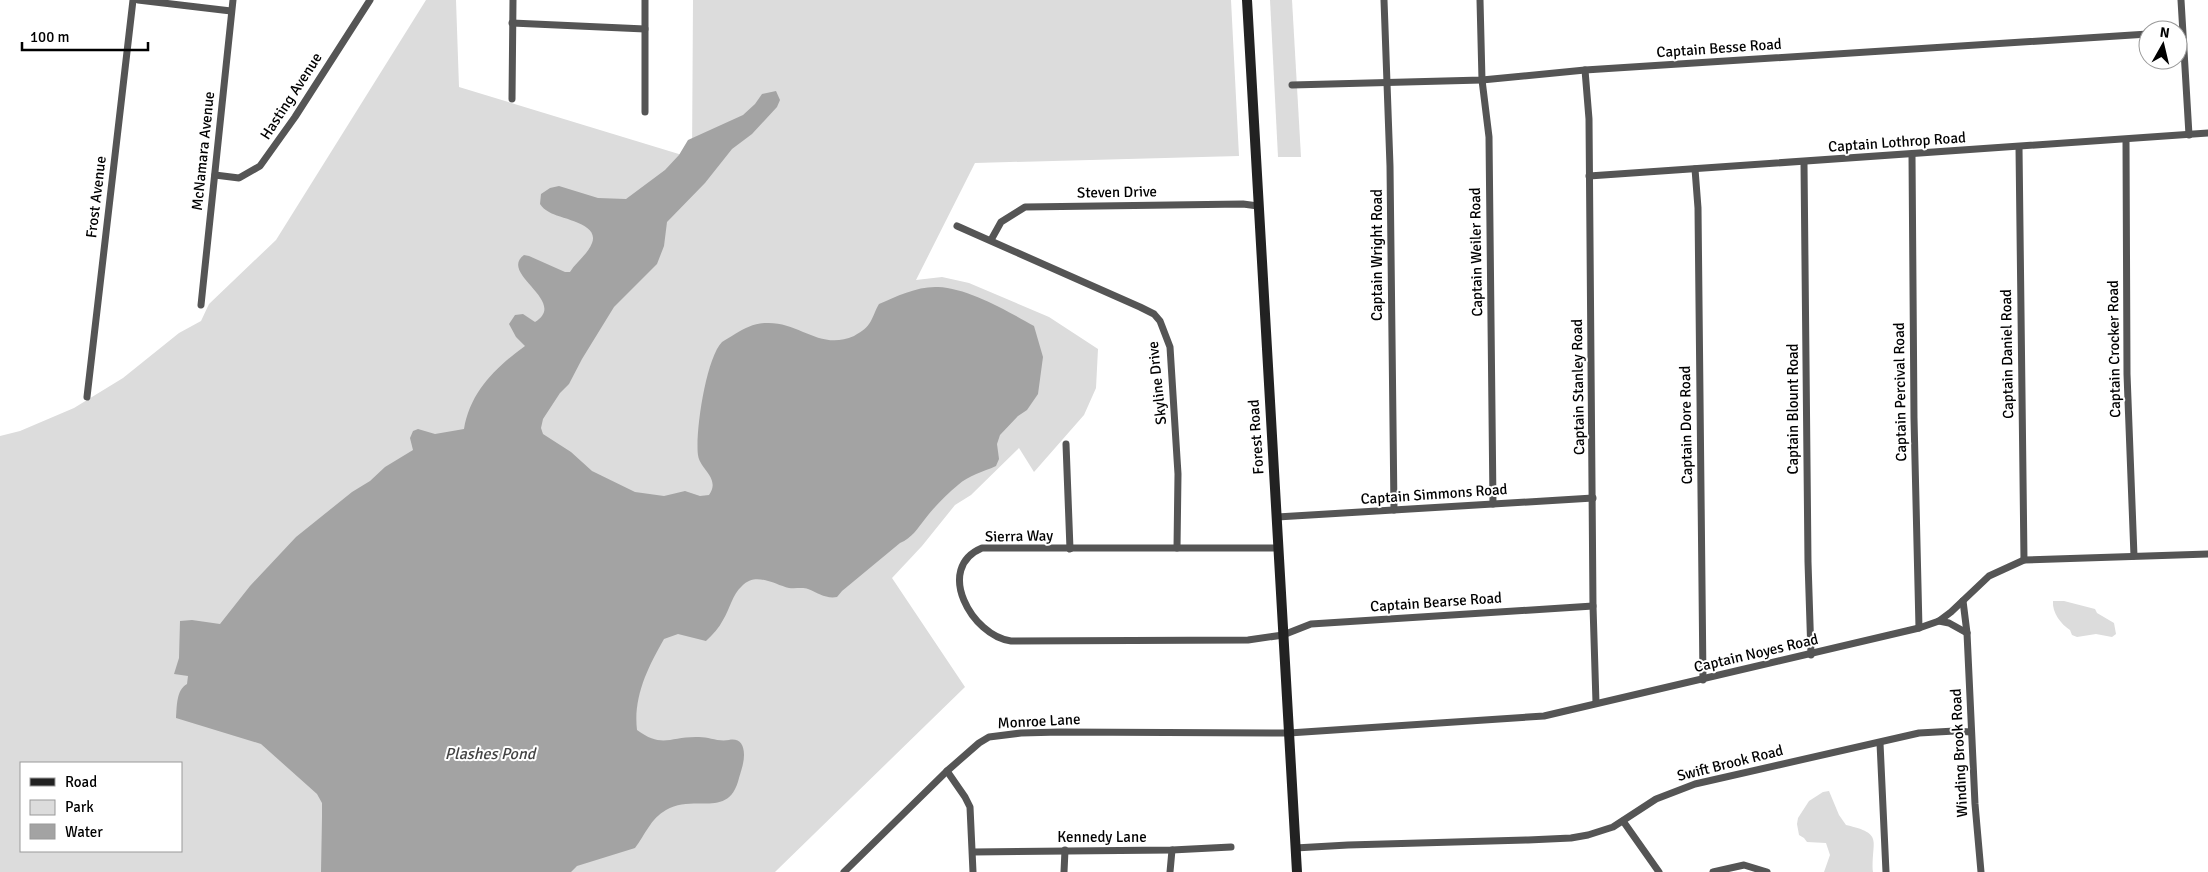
<svg xmlns="http://www.w3.org/2000/svg" width="2208" height="872" font-family="Signika,sans-serif">
  <style>
    .green { fill: #dcdcdc; fill-rule: evenodd }
    .water { fill: #a3a3a3 }
    .lines { fill: none; stroke-linecap: round; stroke-linejoin: round }
    .street { stroke: #555; stroke-width: 7 }
    .secondary { stroke: #222; stroke-width: 10 }
    .labels { text-anchor: middle; dominant-baseline: central; stroke-width: 4; stroke-linejoin: round; paint-order: stroke }
    .street-label { font-size: 15px; fill: #000; stroke: #fff }
    .water-label { font-size: 16px; font-style: italic; fill: #444; stroke: #fff }
  </style>
  <rect width="100%" height="100%" fill="#fff"/>
  <g class="green">
    <path d="M426 0H456L459 87 692 158 693 0H1231L1239 156 975 163 916 280 942 277 969 283 1049 317 1098 349 1096 388 1084 415 1034 472 1019 448 971 495 955 505 922 546 892 578 965 687 775 872H0V436L20 431 74 408 123 378 179 333 201 321 209 304 276 240ZM21 763H181V851H21Z"/>
    <polygon points="1270,0 1292,0 1301,157 1278,157"/>
    <path d="M2053 601H2064L2095 609 2097 613 2114 623 2116 634 2112 637 2096 634 2077 637 2072 635 2070 630C2061 624 2052 613 2053 601Z"/>
    <path d="M1829 791 1839 815 1846 825C1885 834 1871 840 1873 872H1824L1830 855 1826 843 1807 842 1804 838 1799 835 1797 824 1798 818 1809 801 1823 792Z"/>
  </g>
  <path class="water" d="M776 91 780 100 777 107 752 134 732 149 705 183 667 222 664 246 657 264 614 307 582 359 569 384 560 393 543 419 541 428 543 434 571 452 592 471 635 492 664 496 685 491 700 496 709 495C721 478 700 470 698 455 695 433 706 358 722 342 726 339 731 337 735 334 745 328 755 323 767 323 800 322 820 351 854 336 859 333 866 329 869 324 873 319 875 310 879 304 897 296 918 286 938 287 968 288 1009 312 1034 326L1043 357 1038 394 1027 410 1018 416 1000 435 997 444 999 459 996 466C983 472 969 475 958 485 946 495 934 507 925 519 917 529 912 538 900 543L842 591 837 597C826 599 818 593 808 589 803 587 795 589 789 588 775 585 756 571 742 586 732 595 730 609 723 620 719 628 713 634 706 641L678 634 664 639C648 667 633 697 637 730 663 749 670 736 699 737 709 737 718 742 729 740 739 738 744 744 744 755 744 763 741 771 739 778 729 820 695 793 666 810 651 818 645 835 635 848L577 866 571 872H321L322 817V803L317 794 261 744 176 718C177 707 176 690 187 684L188 676 174 674 179 658 180 621 192 620 220 624 250 586 296 537 352 492 370 481 385 467 413 450 410 438 413 431 418 429 435 434 464 429C470 392 496 367 525 346L516 337 509 324 515 315 523 314 535 322C569 301 498 274 524 255L529 256 565 272H570C576 262 588 254 592 243 600 223 560 219 549 212 545 210 542 207 540 204L541 194 550 188 559 186 598 198 626 199 665 170 679 155 688 140 743 115 755 104 762 94Z"/>
  <g class="lines">
    <g class="street">
      <polyline points="138,0 231,11"/>
      <polyline points="645,0 645,112"/>
      <polyline points="1384,0 1390,166 1394,510"/>
      <polyline points="1480,0 1482,80 1489,137 1493,504"/>
      <polyline points="2181,0 2189,135"/>
      <polyline points="512,23 645,29"/>
      <polyline points="1585,70 1589,119 1593,606 1596,703"/>
      <polyline points="1292,85 1482,80 1585,70 2148,34"/>
      <polyline points="512,99 513,0"/>
      <polyline points="2126,141 2127,374 2134,556"/>
      <polyline points="2019,147 2024,560"/>
      <polyline points="1912,155 1914,418 1919,628"/>
      <polyline points="1804,163 1808,562 1811,655"/>
      <polyline points="1695,169 1698,208 1703,680"/>
      <polyline points="215,175 239,178 260,166 295,117 370,0"/>
      <polyline points="1589,176 2208,133"/>
      <polyline points="957,226 1140,307 1154,314 1160,321 1170,347 1178,474 1177,548"/>
      <polyline points="991,240 1001,222 1025,207 1243,204 1258,206"/>
      <polyline points="201,305 233,0"/>
      <polyline points="87,397 133,0"/>
      <polyline points="1066,444 1070,549"/>
      <polyline points="1277,517 1593,498"/>
      <path d="M1278 548H982C934 568 972 636 1011 641L1248 640 1283 635 1311 624 1593 606"/>
      <polyline points="1963,601 1967,633 1975,804 1981,872"/>
      <polyline points="1939,621 1949,623 1967,633"/>
      <polyline points="1880,743 1886,872"/>
      <polyline points="947,771 965,797 970,807 973,872"/>
      <polyline points="1623,821 1659,872"/>
      <polyline points="1295,848 1348,845 1528,840 1571,838 1588,835 1613,827 1656,799 1695,784 1919,733 1955,731 1971,732"/>
      <polyline points="973,852 1172,850 1231,847"/>
      <polyline points="844,872 947,771 979,743 989,737 1021,733 1060,732 1289,733 1544,716 1919,628 1939,621 1951,612 1989,576 2024,560 2208,554"/>
      <polyline points="1064,872 1065,850"/>
      <polyline points="1170,872 1172,850"/>
      <polyline points="1713,872 1744,865 1767,872"/>
    </g>
    <polyline class="secondary" points="1247,0 1297,872"/>
  </g>
  <g class="labels">
    <g class="street-label">
      <text transform="translate(1719 48) rotate(-4)">Captain Besse Road</text>
      <text transform="translate(291 96) rotate(-57)">Hasting Avenue</text>
      <text transform="translate(1897 142) rotate(-4)">Captain Lothrop Road</text>
      <text transform="translate(203 151) rotate(-84)">McNamara Avenue</text>
      <text transform="translate(1117 192) rotate(-1)">Steven Drive</text>
      <text transform="translate(96 197) rotate(-83)">Frost Avenue</text>
      <text transform="translate(1476 252) rotate(-91)">Captain Weiler Road</text>
      <text transform="translate(1377 255) rotate(-90)">Captain Wright Road</text>
      <text transform="translate(2114 349) rotate(-91)">Captain Crocker Road</text>
      <text transform="translate(2007 354) rotate(-91)">Captain Daniel Road</text>
      <text transform="translate(1157 383) rotate(-96)">Skyline Drive</text>
      <text transform="translate(1578 387) rotate(-91)">Captain Stanley Road</text>
      <text transform="translate(1900 392) rotate(-91)">Captain Percival Road</text>
      <text transform="translate(1793 409) rotate(-90)">Captain Blount Road</text>
      <text transform="translate(1686 425) rotate(-91)">Captain Dore Road</text>
      <text transform="translate(1256 437) rotate(-94)">Forest Road</text>
      <text transform="translate(1434 494) rotate(-4)">Captain Simmons Road</text>
      <text transform="translate(1019 536) rotate(-1)">Sierra Way</text>
      <text transform="translate(1436 602) rotate(-4)">Captain Bearse Road</text>
      <text transform="translate(1756 653) rotate(-13)">Captain Noyes Road</text>
      <text transform="translate(1039 721) rotate(-3)">Monroe Lane</text>
      <text transform="translate(1959 753) rotate(-93)">Winding Brook Road</text>
      <text transform="translate(1730 763) rotate(-14)">Swift Brook Road</text>
      <text x="1102" y="837">Kennedy Lane</text>
    </g>
    <g class="water-label">
      <text x="490" y="754">Plashes Pond</text>
    </g>
  </g>
  <rect x="20" y="762" width="162" height="90" fill="#ffffff" stroke="#999999"/>
  <rect x="30" y="778" width="25" height="8" fill="#222222" stroke="#999999"/>
  <text x="65" y="787" font-size="15" fill="#000000">Road</text>
  <rect x="30" y="800" width="25" height="15" fill="#dcdcdc" stroke="#999999"/>
  <text x="65" y="812" font-size="15" fill="#000000">Park</text>
  <rect x="30" y="824" width="25" height="15" fill="#a3a3a3" stroke="#999999"/>
  <text x="65" y="837" font-size="15" fill="#000000">Water</text>
  <g transform="translate(2163 45) rotate(8)"><circle r="24" fill="#ffffff" stroke="#999999"/>
  <path d="M0-4L9 19L0 12L-9 19Z" fill="#000000"/>
  <text y="-8" font-size="14" font-weight="bold" text-anchor="middle" fill="#000000">N</text>
  </g>
  <path d="M22 42v8h126v-8" fill="none" stroke="#000000" stroke-width="2.5"/>
  <text x="30" y="42" font-size="15" fill="#000000" stroke="#ffffff" stroke-width="4" paint-order="stroke">100 m</text>
</svg>
